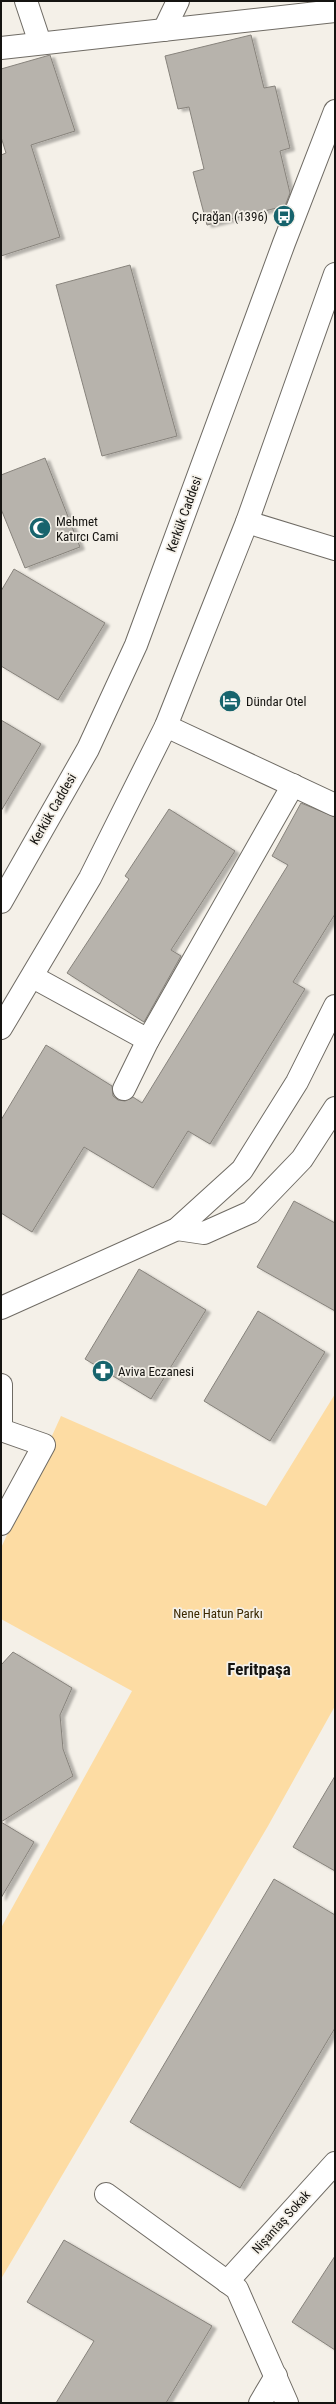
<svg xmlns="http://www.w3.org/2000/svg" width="336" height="2404" font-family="'Roboto Condensed',sans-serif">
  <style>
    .green { fill: #fddca3 }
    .building { fill: #b7b3ac; stroke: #87837c; filter: url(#shadow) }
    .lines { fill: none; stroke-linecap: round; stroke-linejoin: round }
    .minor-casing { stroke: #6f6b64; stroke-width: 24 }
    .minor { stroke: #fff; stroke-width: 22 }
    .labels { text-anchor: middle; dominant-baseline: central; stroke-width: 3.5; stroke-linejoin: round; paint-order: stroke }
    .poi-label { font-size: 13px; fill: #151411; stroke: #f4f0e8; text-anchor: start }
    .street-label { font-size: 13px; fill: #151411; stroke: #f4f0e8 }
    .park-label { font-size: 13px; fill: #3c2902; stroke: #f4f0e8 }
    .district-label { font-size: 17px; font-weight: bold; fill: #151411; stroke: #f4f0e8 }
  </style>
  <defs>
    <filter id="shadow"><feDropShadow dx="4.5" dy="2.5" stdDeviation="1" flood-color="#0004"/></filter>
  </defs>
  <rect width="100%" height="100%" fill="#f4f0e8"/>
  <polygon class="green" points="335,1394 335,1706 268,1826 1,2279 1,1928 132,1691 1,1619 1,1548 61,1416 266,1506"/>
  <g class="building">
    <polygon points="251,35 264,88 275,86 290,148 280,151 290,193 285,206 207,225 193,172 204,169 189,107 178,109 165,56"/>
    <polygon points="50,55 75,131 31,145 60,237 1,256 1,155 6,153 1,137 1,69"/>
    <polygon points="130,265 177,436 102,456 56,285"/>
    <polygon points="45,458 80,547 25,568 1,509 1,475"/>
    <polygon points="14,569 105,623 58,700 1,666 1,591"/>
    <polygon points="1,720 41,744 1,811"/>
    <polygon points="301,803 335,817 335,914 293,982 305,989 210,1144 188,1131 153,1188 84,1147 32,1232 1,1213 1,1120 46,1045 112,1086 113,1096 118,1100 125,1101 133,1097 142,1103 288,865 272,856"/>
    <polygon points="169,809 235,851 171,950 181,956 144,1022 67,973 129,879 125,876"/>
    <polygon points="294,1201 335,1223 335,1311 257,1267"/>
    <polygon points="139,1269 206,1310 151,1399 85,1359"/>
    <polygon points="258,1311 325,1352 270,1441 204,1401"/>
    <polygon points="13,1652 72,1688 60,1715 63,1749 73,1776 1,1822 34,1842 1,1898 1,1665"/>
    <polygon points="335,1776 335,1871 293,1847"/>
    <polygon points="274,1879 335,1915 335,2028 240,2188 130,2122"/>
    <polygon points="64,2240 212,2326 166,2403 56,2403 94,2341 27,2302"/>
    <polygon points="335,2256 335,2350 292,2322"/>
  </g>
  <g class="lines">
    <g class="minor-casing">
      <g id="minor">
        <polyline points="26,1 40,43"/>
        <polyline points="164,30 178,1"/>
        <polyline points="1,48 335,11"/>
        <polyline points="247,522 335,549"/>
        <polyline points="166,726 335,805"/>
        <polyline points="1,902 88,749 136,645 284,243 335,111"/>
        <polyline points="33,977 148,1040"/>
        <polyline points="1,1028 90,878 166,726 247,522 335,274"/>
        <polyline points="124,1089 148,1040 293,785"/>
        <polyline points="177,1229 204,1233 251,1212 302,1159 335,1108"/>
        <polyline points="1,1308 177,1229 242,1170 297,1082 335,1006"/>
        <polyline points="1,1385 1,1428"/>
        <polyline points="1,1430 44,1445 1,1524"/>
        <polyline points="106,2194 237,2289 287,2403"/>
        <polyline points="227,2282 335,2163"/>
        <polyline points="260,2403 276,2376"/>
      </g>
    </g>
    <use href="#minor" class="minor"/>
  </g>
  <defs>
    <g id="bus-disc" transform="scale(1.15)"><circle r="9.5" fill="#17646d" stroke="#f4f0e8"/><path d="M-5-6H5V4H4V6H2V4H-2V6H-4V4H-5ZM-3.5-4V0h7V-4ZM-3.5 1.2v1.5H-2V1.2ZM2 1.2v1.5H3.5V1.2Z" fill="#fff"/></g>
    <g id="mosque-disc" transform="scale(1.15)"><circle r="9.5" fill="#17646d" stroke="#f4f0e8"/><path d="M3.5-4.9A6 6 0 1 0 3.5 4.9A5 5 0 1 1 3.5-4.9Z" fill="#fff"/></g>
    <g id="hotel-disc" transform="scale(1.15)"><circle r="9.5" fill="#17646d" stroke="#f4f0e8"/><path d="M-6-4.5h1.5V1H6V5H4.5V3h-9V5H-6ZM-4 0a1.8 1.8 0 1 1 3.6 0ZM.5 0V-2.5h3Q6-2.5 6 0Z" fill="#fff"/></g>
    <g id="pharmacy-disc" transform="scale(1.15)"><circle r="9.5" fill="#17646d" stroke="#f4f0e8"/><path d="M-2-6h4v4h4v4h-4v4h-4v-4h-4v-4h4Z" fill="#fff"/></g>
  </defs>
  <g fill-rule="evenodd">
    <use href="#bus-disc" x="284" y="216"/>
    <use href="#mosque-disc" x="40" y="528"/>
    <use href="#hotel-disc" x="230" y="701"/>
    <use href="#pharmacy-disc" x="103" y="1371"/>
  </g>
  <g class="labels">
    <g class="poi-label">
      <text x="268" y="216" text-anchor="end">Çırağan (1396)</text>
      <text x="56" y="521">Mehmet<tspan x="56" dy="15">Katırcı Cami</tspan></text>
      <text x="246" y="701">Dündar Otel</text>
      <text x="118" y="1371">Aviva Eczanesi</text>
    </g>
    <g class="street-label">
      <text transform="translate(184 514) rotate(-70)">Kerkük Caddesi</text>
      <text transform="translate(53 809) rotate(-60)">Kerkük Caddesi</text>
      <text transform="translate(281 2222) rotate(-48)">Nişantaş Sokak</text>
    </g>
    <g class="park-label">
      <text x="218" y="1613">Nene Hatun Parkı</text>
    </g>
    <g class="district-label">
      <text x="259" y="1669">Feritpaşa</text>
    </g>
  </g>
  <rect width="336" height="2404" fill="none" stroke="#151411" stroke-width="4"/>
</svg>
